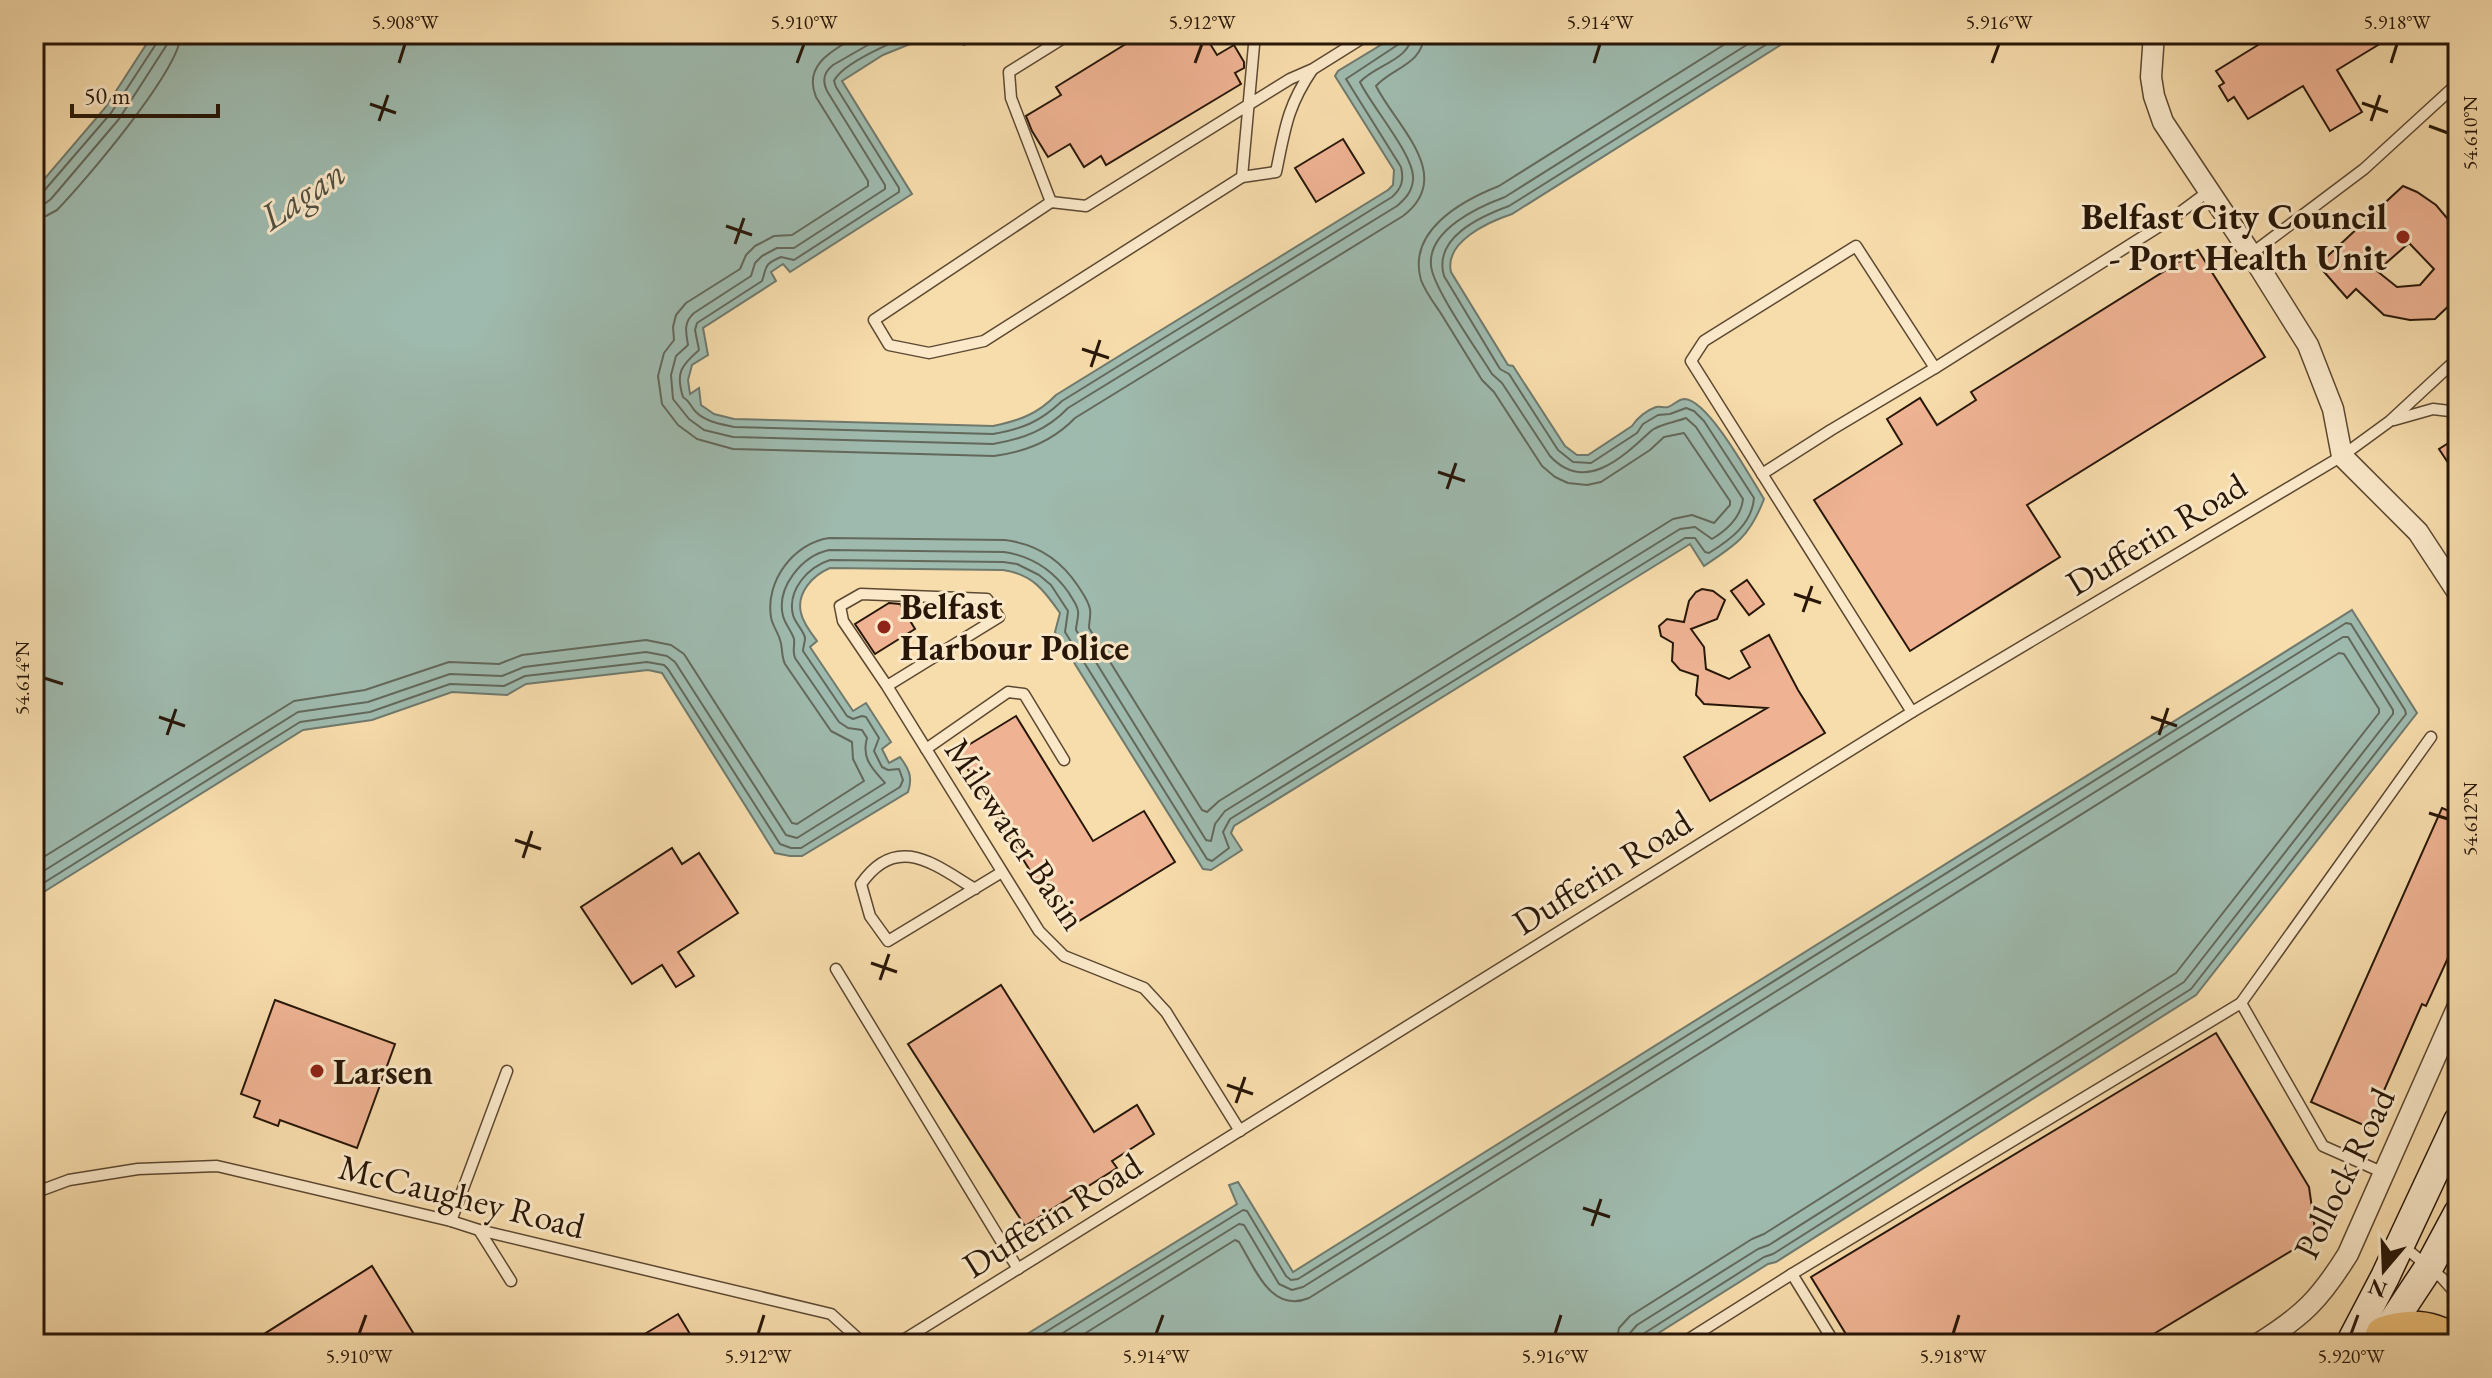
<svg xmlns="http://www.w3.org/2000/svg" width="2492" height="1378" font-family="'EB Garamond',serif">
  <style>
    .water { fill: #9ebaae; stroke: #6f796c; stroke-width: 2 }
    .lines { fill: none; stroke-linecap: round; stroke-linejoin: round }
    .shore { stroke: #63685b; stroke-width: 2 }
    .building { fill: #efb393; stroke: #281708; stroke-width: 2; fill-rule: evenodd }
    .lane-casing { stroke: #5c4831; stroke-width: 13 }
    .street-casing { stroke: #5c4831; stroke-width: 23 }
    .secondary-casing { stroke: #281708; stroke-width: 31 }
    .highway-casing { stroke: #281708; stroke-width: 39 }
    .lane { stroke: #fae8c9; stroke-width: 10 }
    .street { stroke: #fae8c9; stroke-width: 20 }
    .secondary { stroke: #fae8c9; stroke-width: 28 }
    .highway { stroke: #ecbe76; stroke-width: 36 }
    .ticks { fill: none; stroke: #281708; stroke-width: 3 }
    .poi-dot { fill: #8f2418; stroke: #fae8c9; stroke-width: 3 }
    .labels { text-anchor: middle; dominant-baseline: central; stroke-width: 6; stroke-linejoin: round; paint-order: stroke }
    .poi-label { font-size: 36px; font-weight: bold; fill: #281708; stroke: #fae8c9; text-anchor: start }
    .street-label { font-size: 36px; fill: #281708; stroke: #fae8c9 }
    .water-label { font-size: 38px; font-style: italic; fill: #515042; stroke: #fae8c9 }
    .neatline { fill: none; stroke: #281708; stroke-width: 3 }
    .ticks-label { font-size: 20px; text-anchor: middle; fill: #281708 }
  </style>
  <rect width="100%" height="100%" fill="#f7dcac"/>
  <filter id="stains"><feTurbulence type="fractalNoise" baseFrequency=".0025" numOctaves="4"/><feColorMatrix values="0 0 0 0 .2 0 0 0 0 .09 0 0 0 0 .02 0 0 0 .5 -.17"/></filter>
  <radialGradient id="worn" r=".72"><stop offset=".6" stop-color="#630" stop-opacity="0"/><stop offset="1" stop-color="#630" stop-opacity=".3"/></radialGradient>
  <g class="water">
    <path d="M153 34H982L964 45 947 37 915 42 883 55 842 81 912 194 790 272 783 264 771 272 776 281 703 328 708 355 692 365 688 380 690 394 699 388 701 405 714 414 734 419 993 426C1018 421 1038 414 1056 395L1388 190 1393 185 1394 170 1335 76 1338 71 1399 34H1798L1512 214C1488 222 1444 242 1451 272L1508 365 1513 366 1565 446 1577 455H1588L1632 426C1637 418 1647 410 1656 407 1660 406 1664 408 1668 407 1675 405 1677 399 1685 399 1709 401 1750 477 1764 499 1750 536 1736 545 1704 566L1690 544 1234 826 1231 833 1242 850 1211 870 1203 869 1055 632 1060 613C1044 590 1032 574 1003 570L830 568C813 575 796 593 801 613 803 623 811 633 817 641L810 647 853 711 866 703 891 742 882 749 889 763 900 757C909 769 913 777 908 792L802 856H790L775 853 662 673 648 670 526 684 507 695 452 692 372 720 303 730 34 898V191L105 108Z"/>
    <polygon points="2352,610 2417,713 2196,995 1776,1262 1768,1264 1641,1344 1011,1344 1237,1204 1229,1185 1238,1182 1293,1272"/>
  </g>
  <g class="lines">
    <g class="shore">
      <path d="M860 34C836 49 802 63 816 97L868 181V186L792 235 774 236 755 246 746 255 740 269 686 303 676 315 673 327 674 340 664 353 658 376 662 404 678 425 697 439 733 449 994 456C1026 452 1053 441 1075 418L1403 216C1456 176 1396 126 1376 86 1393 67 1423 65 1424 34"/>
      <path d="M887 34 833 65C824 72 822 81 827 91L885 185V189L794 248H777L762 256 755 263 751 276 694 313C683 323 686 332 688 345L676 356 671 375 673 399 689 419 704 430 733 437 993 444C1023 439 1047 430 1068 408L1397 206C1405 199 1412 192 1413 180 1416 157 1371 106 1360 82 1375 65 1411 60 1412 34"/>
      <path d="M913 34C895 41 842 63 834 81L836 87 899 188V192L794 260 781 257C764 264 767 266 762 281L697 323 695 330 699 350C682 365 675 372 683 397 691 402 690 406 696 412 706 422 721 424 734 427L993 434C1022 429 1040 422 1062 401L1392 197C1402 188 1404 180 1401 167L1346 79 1399 44 1402 34"/>
      <polyline points="34,195 43,192 111,113 158,41 159,34"/>
      <polyline points="34,205 43,205 51,199 119,119 166,46 169,34"/>
      <path d="M34 218 46 216 57 210C85 181 180 70 181 34"/>
      <path d="M34 863 294 701 365 690 449 662 499 664 522 655 646 640 671 645 684 654 792 823 797 824 864 781 853 759 852 742 831 731 785 664C781 656 783 648 780 640 778 632 772 625 771 617 765 581 794 543 829 538L1005 540C1037 544 1061 560 1078 586 1083 594 1088 600 1090 609 1091 616 1089 622 1089 628L1202 810 1207 812 1219 801 1673 519 1692 515 1714 523 1730 505V501L1684 433 1664 437 1650 450 1601 482 1587 485 1568 483 1555 477 1542 466 1494 392 1482 380C1468 357 1454 335 1440 312 1433 302 1425 291 1421 280 1407 231 1461 201 1499 186L1741 34"/>
      <path d="M34 877 298 712 368 702 450 674 502 676 524 667 646 652 667 656 675 662 786 835 797 838 885 783C873 769 861 759 867 738L862 730 848 728 839 722 795 658C792 650 795 647 794 639 792 632 785 624 783 616 776 587 802 556 829 550L1004 552C1032 556 1053 570 1069 593 1072 599 1077 604 1078 611 1079 617 1076 624 1076 630L1206 840 1211 841 1215 824 1225 811 1680 529 1695 527 1712 539C1727 530 1741 517 1743 499L1696 427 1686 418C1676 422 1659 424 1651 431 1623 457 1585 494 1550 456L1502 383 1492 374C1478 351 1432 287 1431 265 1428 230 1478 207 1505 197L1764 34"/>
      <path d="M34 889 300 722 370 712 450 684 504 686 525 676 647 662 664 665 668 669 780 844 791 848H801L900 787 903 780 899 769 888 770 882 767 874 751 879 738 866 717 862 716 853 719 847 716 803 651C803 647 805 643 805 638 804 631 795 623 793 615 787 590 808 567 830 560L1003 562 1017 564 1039 575 1051 585 1068 611 1065 632 1207 859 1212 861 1229 848 1223 832 1230 819 1685 538H1695L1705 552 1709 553C1730 540 1752 524 1754 498L1704 421 1694 411 1686 408 1670 414 1658 415 1643 424 1637 433 1591 463 1573 462 1558 450 1509 374 1500 369 1444 276C1433 238 1479 217 1509 206L1783 34"/>
      <polyline points="1026,1344 1243,1210 1247,1211 1286,1276 1291,1280 1298,1279 2346,623 2351,624 2405,710 2406,714 2191,989 1773,1254 1764,1257 1643,1334 1639,1338 1638,1344"/>
      <polyline points="1045,1344 1239,1224 1244,1225 1279,1284 1292,1290 1303,1287 2343,637 2348,637 2393,710 2393,714 2184,982 1769,1245 1758,1249 1637,1325 1630,1333 1628,1344"/>
      <path d="M1068 1344 1235 1240 1239 1242C1255 1268 1271 1314 1309 1298L2339 653 2344 654 2379 709V713L2176 973 1764 1234 1752 1239 1630 1316 1619 1328 1616 1344"/>
    </g>
  </g>
  <g class="building">
    <polygon points="1142,34 1204,34 1217,55 1234,45 1244,62 1244,68 1235,73 1241,84 1106,165 1101,156 1084,167 1070,144 1048,157 1032,131 1026,116 1061,95 1056,87"/>
    <polygon points="2262,34 2396,34 2337,70 2362,112 2330,131 2303,86 2248,119 2234,97 2228,101 2219,86 2224,83 2216,71 2266,40"/>
    <polygon points="1343,139 1364,173 1316,202 1295,168"/>
    <path d="M2403 186 2417 192 2436 205 2458 231V297L2435 319 2410 320 2384 315 2356 289 2347 298 2318 265ZM2409 243 2434 269 2420 285 2397 287 2377 271Z"/>
    <polygon points="2198,250 2265,357 2027,505 2060,557 1910,651 1814,500 1902,444 1887,419 1920,398 1937,425 1976,400 1971,392"/>
    <polygon points="2458,437 2458,478 2439,449"/>
    <polygon points="1747,580 1764,604 1749,615 1731,591"/>
    <polygon points="1702,589 1713,591 1725,600 1717,619 1691,629 1704,647 1706,669 1729,679 1750,667 1741,651 1769,635 1798,690 1825,733 1710,801 1684,757 1767,708 1704,704 1696,695 1698,676 1680,670 1672,661 1673,643 1661,636 1659,626 1667,619 1684,622 1689,601 1696,592"/>
    <polygon points="889,603 900,604 915,629 875,654 855,624"/>
    <polygon points="1016,716 1093,841 1144,811 1175,862 1066,929 957,752"/>
    <polygon points="2442,808 2458,815 2458,936 2426,1006 2422,1004 2368,1127 2311,1102"/>
    <polygon points="672,848 682,864 699,853 738,913 678,952 694,976 676,987 662,965 632,984 581,907"/>
    <polygon points="1001,985 1094,1132 1137,1105 1154,1134 1112,1161 1117,1168 1025,1226 908,1044"/>
    <polygon points="275,1000 395,1044 357,1148 280,1120 278,1126 254,1117 260,1101 241,1094"/>
    <polygon points="2216,1033 2309,1187 2316,1236 2137,1344 1852,1344 1811,1277"/>
    <polygon points="372,1266 420,1344 248,1344"/>
    <polygon points="678,1314 696,1344 628,1344"/>
  </g>
  <g class="lines">
    <g class="lane-casing">
      <g id="lane">
        <polyline points="1255,34 1242,177 984,341 929,353 889,345 874,320 1051,202 1086,206 1290,79 1313,69 1369,34"/>
        <path d="M1242 177 1276 172C1285 129 1287 107 1312 70"/>
        <polyline points="1051,202 1011,98 1009,72 1070,34"/>
        <polyline points="2251,254 2364,169 2458,83"/>
        <polyline points="2394,420 2433,409 2458,412"/>
        <polyline points="1762,474 1831,430 1935,368"/>
        <polyline points="887,686 999,617 987,599 861,594 840,606 843,621 887,686 1039,931 1064,956 1144,988 1166,1012 1240,1131"/>
        <polyline points="1912,712 1691,361 1704,341 1856,246 1935,368 2174,217 2209,191"/>
        <polyline points="926,749 1008,692 1024,694 1064,760"/>
        <path d="M975 889C935 865 897 832 861 884L870 916 888 941 1002 872"/>
        <polyline points="836,969 1018,1269"/>
        <polyline points="2384,1173 2323,1146 2241,1003 2431,737"/>
        <polyline points="34,1193 69,1180 138,1169 217,1166 451,1221 479,1230 831,1314 864,1344"/>
        <polyline points="451,1221 507,1071"/>
        <polyline points="479,1230 511,1281"/>
        <polyline points="2403,1246 2442,1278 2458,1296"/>
        <polyline points="1792,1274 1835,1344"/>
        <polyline points="897,1344 1912,712 2342,456 2390,421 2458,358"/>
        <polyline points="1681,1344 1792,1274 2241,1003"/>
      </g>
    </g>
    <g class="street-casing">
      <g id="street">
        <polyline points="2154,34 2151,77 2154,96 2163,122 2251,254 2308,345 2333,409 2342,456 2418,532 2458,593"/>
        <path d="M2258 1344C2303 1316 2320 1299 2348 1254L2458 1006"/>
      </g>
    </g>
    <g class="secondary-casing">
      <g id="secondary">
        <polyline points="2350,1344 2385,1277 2458,1121"/>
        <polyline points="2375,1344 2384,1335 2429,1267 2458,1213"/>
      </g>
    </g>
    <g class="highway-casing">
      <path id="highway" d="M2384 1335C2410 1326 2433 1328 2455 1344"/>
    </g>
    <use href="#lane" class="lane"/>
    <use href="#street" class="street"/>
    <use href="#secondary" class="secondary"/>
    <use href="#highway" class="highway"/>
  </g>
  <path class="ticks" d="M399 63 405 44M797 63 804 44M1195 63 1202 44M1594 63 1600 44M1992 63 1999 44M2391 63 2397 44M2362 103 2388 112M370 104 396 113M379 121 388 95M2371 121 2380 95M2429 126 2448 133M726 226 752 235M735 244 744 218M1082 349 1109 358M1091 367 1100 340M1438 472 1465 481M1447 489 1456 463M1794 594 1821 603M1803 612 1812 586M44 678 63 684M159 717 185 726M2151 717 2177 726M167 735 176 709M2159 735 2168 708M2429 813 2448 819M515 840 541 849M523 858 532 831M871 963 897 972M880 980 889 954M1227 1085 1253 1094M1236 1103 1245 1077M1583 1208 1610 1217M1592 1226 1601 1199M359 1334 366 1315M758 1334 764 1315M1156 1334 1163 1315M1555 1334 1561 1315M1953 1334 1959 1315M2351 1334 2358 1315"/>
  <g class="poi-dot">
    <circle cx="2403" cy="237" r="8"/>
    <circle cx="884" cy="627" r="8"/>
    <circle cx="317" cy="1071" r="8"/>
  </g>
  <g class="labels">
    <g class="poi-label">
      <text x="2387" y="216" text-anchor="end">Belfast City Council<tspan x="2387" dy="41">- Port Health Unit</tspan></text>
      <text x="900" y="606">Belfast<tspan x="900" dy="41">Harbour Police</tspan></text>
      <text x="333" y="1071">Larsen</text>
    </g>
    <g class="street-label">
      <text transform="translate(2156 534) rotate(-31)">Dufferin Road</text>
      <text transform="translate(1016 834) rotate(56)">Milewater Basin</text>
      <text transform="translate(1602 872) rotate(-32)">Dufferin Road</text>
      <text transform="translate(2344 1173) rotate(-64)">Pollock Road</text>
      <text transform="translate(462 1196) rotate(14)">McCaughey Road</text>
      <text transform="translate(1052 1215) rotate(-32)">Dufferin Road</text>
    </g>
    <g class="water-label">
      <text transform="translate(302 194) rotate(-34)">Lagan</text>
    </g>
  </g>
  <rect width="2492" height="1378" fill="none" stroke="#f7dcac" stroke-width="88"/>
  <g transform="translate(2384 1270) rotate(199)" stroke="#fae8c9" stroke-width="6" paint-order="stroke">
  <path d="M0-6L14 30L0 20L-14 30Z" fill="#281708"/>
  <text y="-12" font-size="22" font-weight="bold" text-anchor="middle" fill="#281708">N</text>
  </g>
  <path d="M72 104v12h146v-12" fill="none" stroke="#281708" stroke-width="4"/>
  <text x="84" y="104" font-size="24" fill="#281708" stroke="#fae8c9" stroke-width="6" paint-order="stroke">50 m</text>
  <rect x="44" y="44" width="2404" height="1290" class="neatline"/>
  <g class="ticks-label">
    <text x="405" y="29">5.908°W</text>
    <text x="804" y="29">5.910°W</text>
    <text x="1202" y="29">5.912°W</text>
    <text x="1600" y="29">5.914°W</text>
    <text x="1999" y="29">5.916°W</text>
    <text x="2397" y="29">5.918°W</text>
    <text transform="translate(2470 133) rotate(-90)" y="7">54.610°N</text>
    <text transform="translate(22 678) rotate(-90)" y="7">54.614°N</text>
    <text transform="translate(2470 819) rotate(-90)" y="7">54.612°N</text>
    <text x="359" y="1363">5.910°W</text>
    <text x="758" y="1363">5.912°W</text>
    <text x="1156" y="1363">5.914°W</text>
    <text x="1555" y="1363">5.916°W</text>
    <text x="1953" y="1363">5.918°W</text>
    <text x="2351" y="1363">5.920°W</text>
  </g>
  <rect width="100%" height="100%" filter="url(#stains)"/>
  <rect width="100%" height="100%" fill="url(#worn)"/>
</svg>
